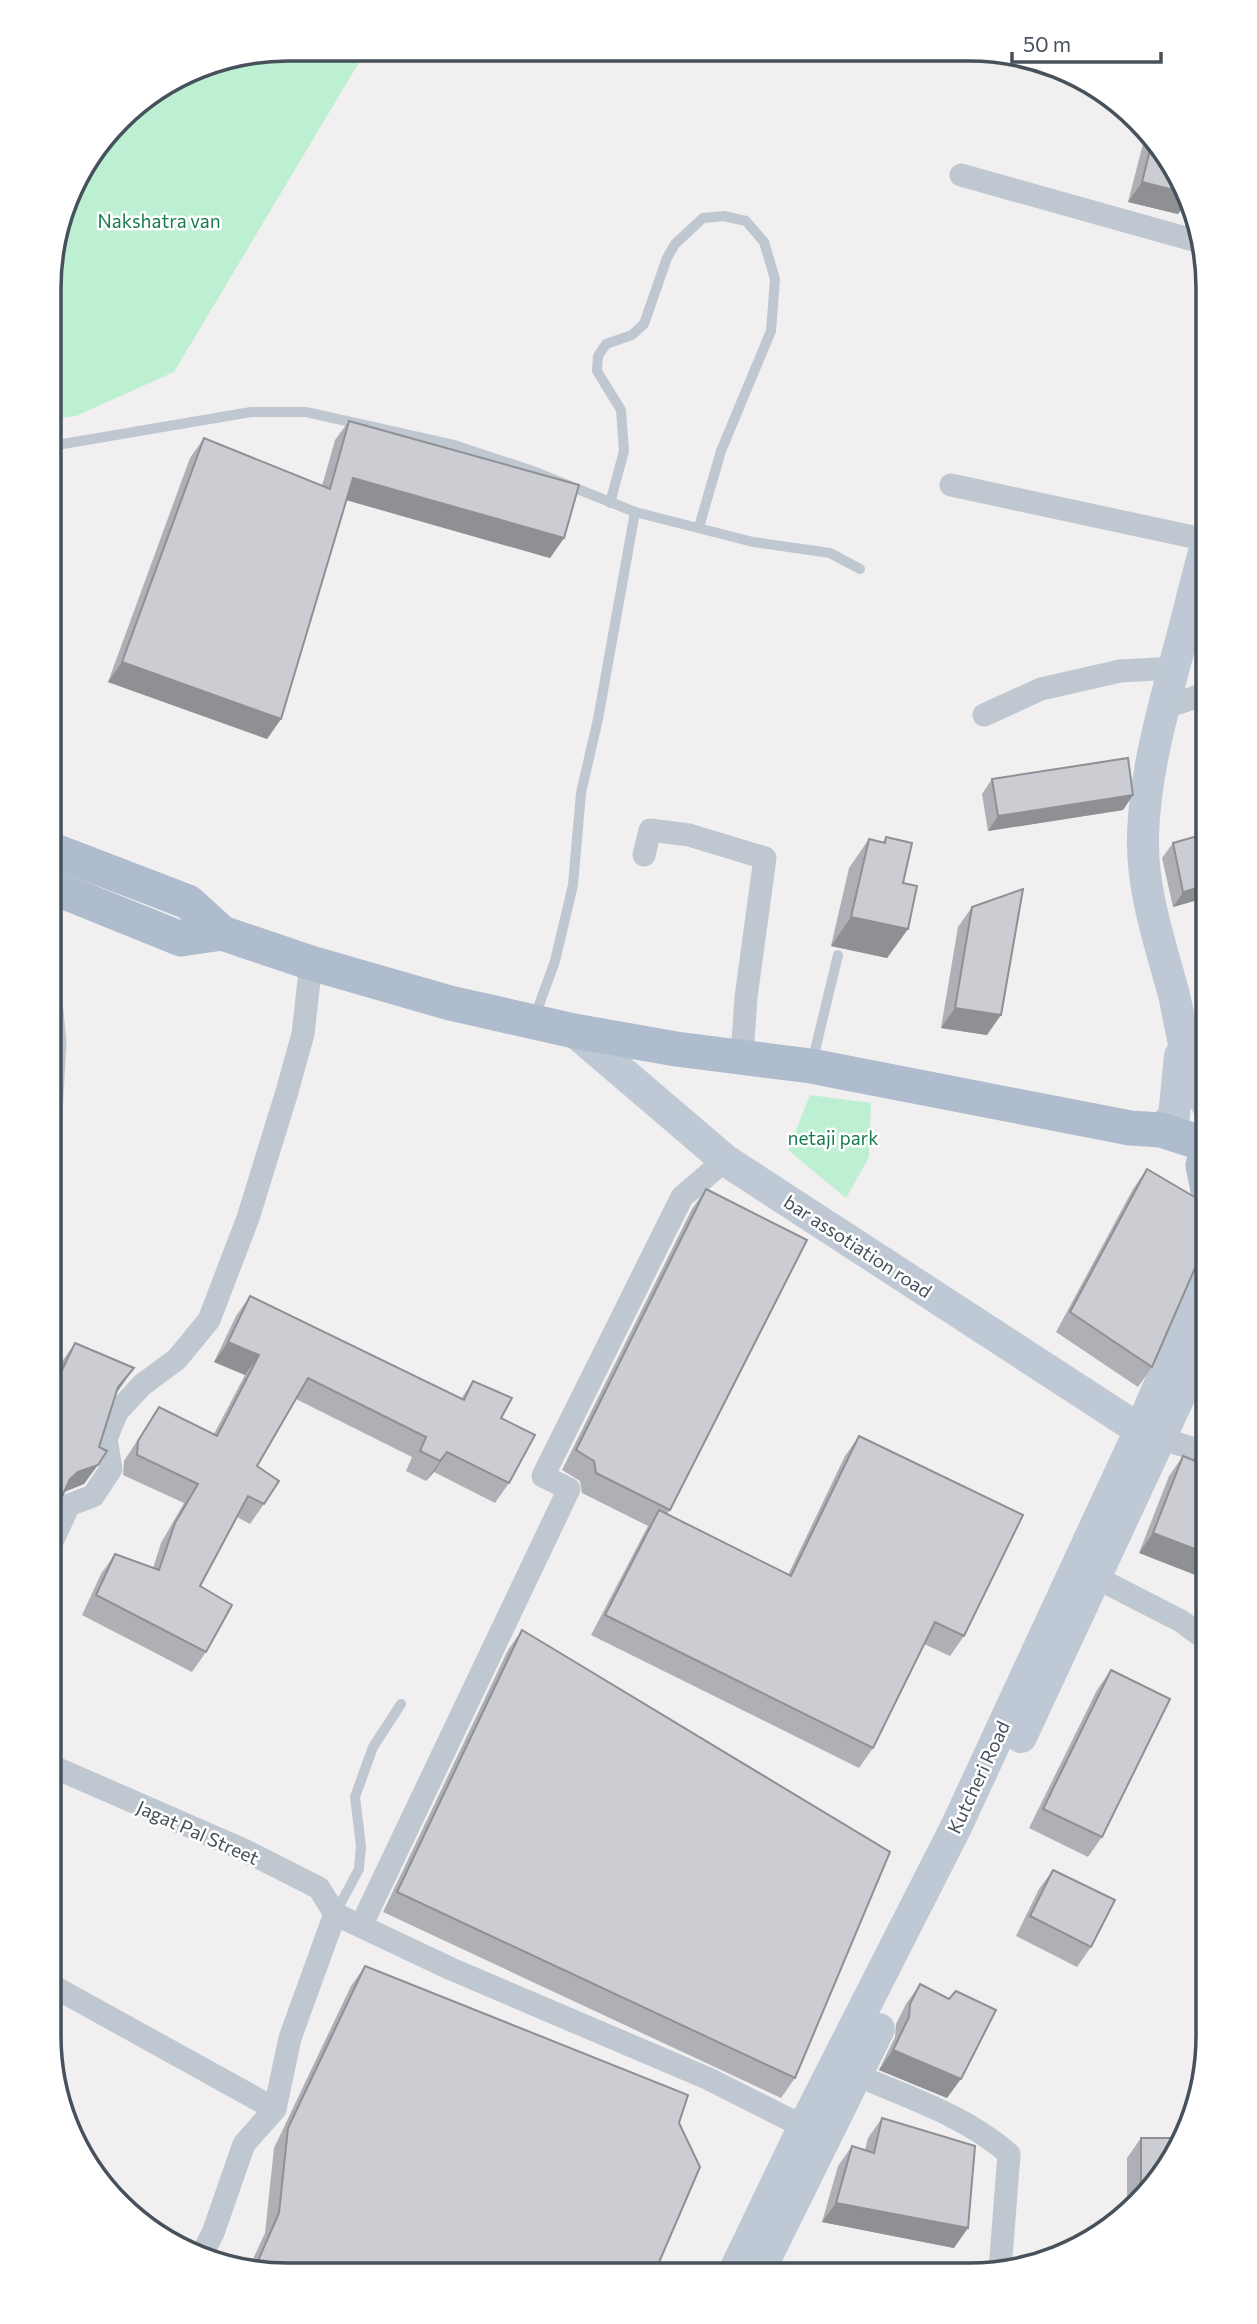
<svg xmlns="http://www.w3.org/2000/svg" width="1257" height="2324" font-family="Commissioner,sans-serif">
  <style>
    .green { fill: #bdefd3 }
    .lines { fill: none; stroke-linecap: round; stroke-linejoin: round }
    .service { stroke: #bfc8d1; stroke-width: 10 }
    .minor { stroke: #bfc8d1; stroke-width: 23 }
    .secondary { stroke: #bfc9d5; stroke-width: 32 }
    .primary { stroke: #aebccd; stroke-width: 35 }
    .wall { fill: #afb0b5 }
    .shaded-wall { fill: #8e9094 }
    .building { fill: #cbcdd3; stroke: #8e9094; stroke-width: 2 }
    .labels { text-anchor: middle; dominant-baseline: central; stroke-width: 5; stroke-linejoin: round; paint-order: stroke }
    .park-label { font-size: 19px; fill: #177d51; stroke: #fff }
    .street-label { font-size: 19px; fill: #47515c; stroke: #fff }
    .rim { fill: none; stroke: #47515c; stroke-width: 3.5 }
  </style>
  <rect width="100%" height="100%" fill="#f1efef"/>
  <g class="green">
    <polygon points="288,49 367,49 174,372 76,416 51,419 51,257 74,182 130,109 197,67"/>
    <polygon points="810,1095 871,1103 869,1157 846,1198 788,1150"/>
  </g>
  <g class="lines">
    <g class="service">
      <polyline points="51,446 251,412 306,412 454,445 530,470 635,512 753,542 830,553 860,569"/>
      <polyline points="610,503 624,451 621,410 597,371 598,356 606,344 632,335 644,324 667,258 675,244 703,218 724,216 746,221 764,242 775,279 771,331 721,451 699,527"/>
      <polyline points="535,1016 555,961 573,885 581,793 598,719 635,512"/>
      <polyline points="812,1063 838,955"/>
      <polyline points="335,1914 359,1869 361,1846 355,1797 373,1747 401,1704"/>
    </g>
    <g class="minor">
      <polyline points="961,175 1200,242"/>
      <polyline points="951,485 1207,540"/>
      <polyline points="1163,708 1208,693"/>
      <polyline points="984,715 1041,689 1120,671 1174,668"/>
      <polyline points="644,855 650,830 689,835 765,858 746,997 742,1057"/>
      <polyline points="50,1132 55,1042 50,990"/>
      <polyline points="1159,1438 1208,1453"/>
      <polyline points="50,1546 69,1505 93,1496 111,1469 106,1439 117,1412 142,1385 177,1359 209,1320 248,1218 286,1095 303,1034 311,963"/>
      <polyline points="1097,1578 1181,1621 1208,1641"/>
      <polyline points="49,1765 244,1850 319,1888 335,1914"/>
      <polyline points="361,1926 569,1489 543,1476 682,1197 725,1160"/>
      <polyline points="49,1984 275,2109"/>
      <path d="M856 2075C908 2097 966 2116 1009 2154L1000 2270"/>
      <polyline points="201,2256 213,2233 244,2144 275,2109 290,2038 335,1914 449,1968 709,2079 816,2133"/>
    </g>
    <g class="secondary">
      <polyline points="574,1031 725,1160 1140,1430 1158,1437"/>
      <path d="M1208 1106C1184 1065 1184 1039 1174 995 1160 943 1141 888 1143 834 1145 777 1160 721 1174 667 1186 624 1196 580 1208 538"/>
      <polyline points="1161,1130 1174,1116 1180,1056"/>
      <polyline points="1021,1737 1208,1335"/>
      <polyline points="733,2274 803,2128 956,1827 1140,1430 1208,1272"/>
      <polyline points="758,2274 879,2029"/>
    </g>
    <g class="primary">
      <polyline points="50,849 188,902 222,933 311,963 450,1003 574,1031 676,1049 811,1066 1130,1128 1161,1130 1208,1145"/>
      <polyline points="50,886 181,939 222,933"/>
      <polyline points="1208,1190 1203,1165 1208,1151"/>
    </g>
  </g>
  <g class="wall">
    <polygon points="1145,136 1188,200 1178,214 1128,202"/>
    <polygon points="349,421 564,538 550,558 346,500 281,719 267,739 108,682 190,458 204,438 322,486 335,440"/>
    <polygon points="992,779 1133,795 1123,810 988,831 982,794"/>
    <polygon points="886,837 903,883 908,929 887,958 831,946 849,868 869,839 883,842"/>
    <polygon points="1173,843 1208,897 1173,907 1162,858"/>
    <polygon points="972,907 987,1035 941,1028 958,927"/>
    <polygon points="1147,1169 1208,1205 1208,1248 1200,1258 1152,1367 1138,1387 1056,1332 1133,1189"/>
    <polygon points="706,1189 670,1510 667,1514 788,1575 845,1456 859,1436 964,1636 950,1656 924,1644 873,1748 859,1768 591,1635 648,1526 582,1493 580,1481 562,1470 692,1209"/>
    <polygon points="250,1296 461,1399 473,1381 501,1418 509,1483 495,1503 434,1472 426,1481 406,1471 412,1457 296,1399 257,1466 264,1504 250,1524 237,1517 200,1586 206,1652 192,1672 82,1615 101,1574 115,1554 153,1568 161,1543 184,1503 123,1475 124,1461 159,1407 214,1434 245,1375 214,1362 236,1316"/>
    <polygon points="75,1343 120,1388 116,1393 84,1484 64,1492 51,1520 50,1538 50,1386 61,1363"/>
    <polygon points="1183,1456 1208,1466 1139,1553 1169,1476"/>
    <polygon points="522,1630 795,2078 781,2098 383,1912 508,1650"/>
    <polygon points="1111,1670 1102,1837 1088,1857 1029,1828 1097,1690"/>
    <polygon points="1053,1870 1091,1947 1077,1967 1016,1936 1039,1889"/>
    <polygon points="365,1966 679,2123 257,2273 248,2270 265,2233 274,2148 351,1986"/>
    <polygon points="920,1984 947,2098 879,2070 895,2037 896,2024 906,2004"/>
    <polygon points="882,2118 954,2248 822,2222 838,2166 852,2146 865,2150 868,2138"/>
    <polygon points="1141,2138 1158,2182 1133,2207 1127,2207 1127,2158"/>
  </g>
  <g class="shaded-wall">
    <polygon points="1142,182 1182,192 1188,200 1178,214 1128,202"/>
    <polygon points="353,478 564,538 550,558 339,498"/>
    <polygon points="122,662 281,719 267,739 108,682"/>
    <polygon points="1133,795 1123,810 988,831 998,816"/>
    <polygon points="1208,885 1208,897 1173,907 1183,892"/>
    <polygon points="851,917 908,929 887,958 831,946"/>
    <polygon points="955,1008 1001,1015 987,1035 941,1028"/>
    <polygon points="1208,1243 1208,1248 1203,1255 1191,1265"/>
    <polygon points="228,1342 259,1355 245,1375 214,1362"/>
    <polygon points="134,1368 120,1388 104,1407 118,1387"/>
    <polygon points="447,1452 434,1472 426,1481 440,1461"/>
    <polygon points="98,1465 84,1484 64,1492 70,1479 78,1472"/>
    <polygon points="1153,1533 1208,1554 1208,1580 1139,1553"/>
    <polygon points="893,2050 961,2079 947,2098 879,2070"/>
    <polygon points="1141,2187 1153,2187 1133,2207 1127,2207"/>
    <polygon points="836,2203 968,2228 954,2248 822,2222"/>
  </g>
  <g class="building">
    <polygon points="1151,146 1182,192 1142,182"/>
    <polygon points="349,421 579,485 564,538 353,478 281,719 122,662 204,438 330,489"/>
    <polygon points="1128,758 1133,795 998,816 992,779"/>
    <polygon points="1208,833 1208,885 1183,892 1173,843"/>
    <polygon points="886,837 912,843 903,883 917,886 908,929 851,917 869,839 885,843"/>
    <polygon points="1023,889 1001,1015 955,1008 972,907"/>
    <polygon points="1147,1169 1208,1205 1208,1243 1205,1245 1152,1367 1070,1312"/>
    <polygon points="706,1189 807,1240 670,1510 596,1473 594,1461 576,1450"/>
    <polygon points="250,1296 464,1400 473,1381 512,1398 501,1418 535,1435 509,1483 447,1452 440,1461 420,1451 426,1437 308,1378 257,1466 279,1481 264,1504 248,1496 200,1586 232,1605 206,1652 96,1595 115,1554 159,1570 175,1523 198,1484 137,1455 138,1441 159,1407 217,1436 259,1355 228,1342"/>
    <polygon points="75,1343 134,1368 118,1387 99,1447 107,1451 98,1465 78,1472 70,1479 51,1520 52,1533 50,1538 50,1395"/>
    <polygon points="859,1436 1023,1515 964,1636 935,1622 873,1748 605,1615 659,1510 791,1576"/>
    <polygon points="1183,1456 1208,1466 1208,1554 1153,1533"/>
    <polygon points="522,1630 890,1852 795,2078 397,1892"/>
    <polygon points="1111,1670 1170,1699 1102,1837 1043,1809"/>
    <polygon points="1053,1870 1115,1900 1091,1947 1030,1916"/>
    <polygon points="365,1966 688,2095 679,2123 700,2167 654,2274 257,2273 253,2272 279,2213 288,2128"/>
    <polygon points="920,1984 949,1999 956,1991 996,2010 961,2079 893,2050 909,2017 910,2004"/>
    <polygon points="882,2118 975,2146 968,2228 836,2203 852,2146 874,2153"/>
    <polygon points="1141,2138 1184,2138 1158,2182 1153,2187 1141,2187"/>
  </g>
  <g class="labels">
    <g class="park-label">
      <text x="159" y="220">Nakshatra van</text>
      <text x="833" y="1137">netaji park</text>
    </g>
    <g class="street-label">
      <text transform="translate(858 1246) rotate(33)">bar assotiation road</text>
      <text transform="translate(978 1777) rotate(-65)">Kutcheri Road</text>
      <text transform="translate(198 1832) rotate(24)">Jagat Pal Street</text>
    </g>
  </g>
  <path d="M0 0H1257V2324H0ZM288 61H969A227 227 0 0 1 1196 288V2036A227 227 0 0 1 969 2263H288A227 227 0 0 1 61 2036V288A227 227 0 0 1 288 61Z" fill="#fff" fill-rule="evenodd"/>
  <path class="rim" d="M288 61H969A227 227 0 0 1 1196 288V2036A227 227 0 0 1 969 2263H288A227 227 0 0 1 61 2036V288A227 227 0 0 1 288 61Z"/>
  <path d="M1012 52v10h149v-10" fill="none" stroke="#47515c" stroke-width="3.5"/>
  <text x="1023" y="52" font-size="21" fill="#47515c" stroke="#ffffff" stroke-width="5" paint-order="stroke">50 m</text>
</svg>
